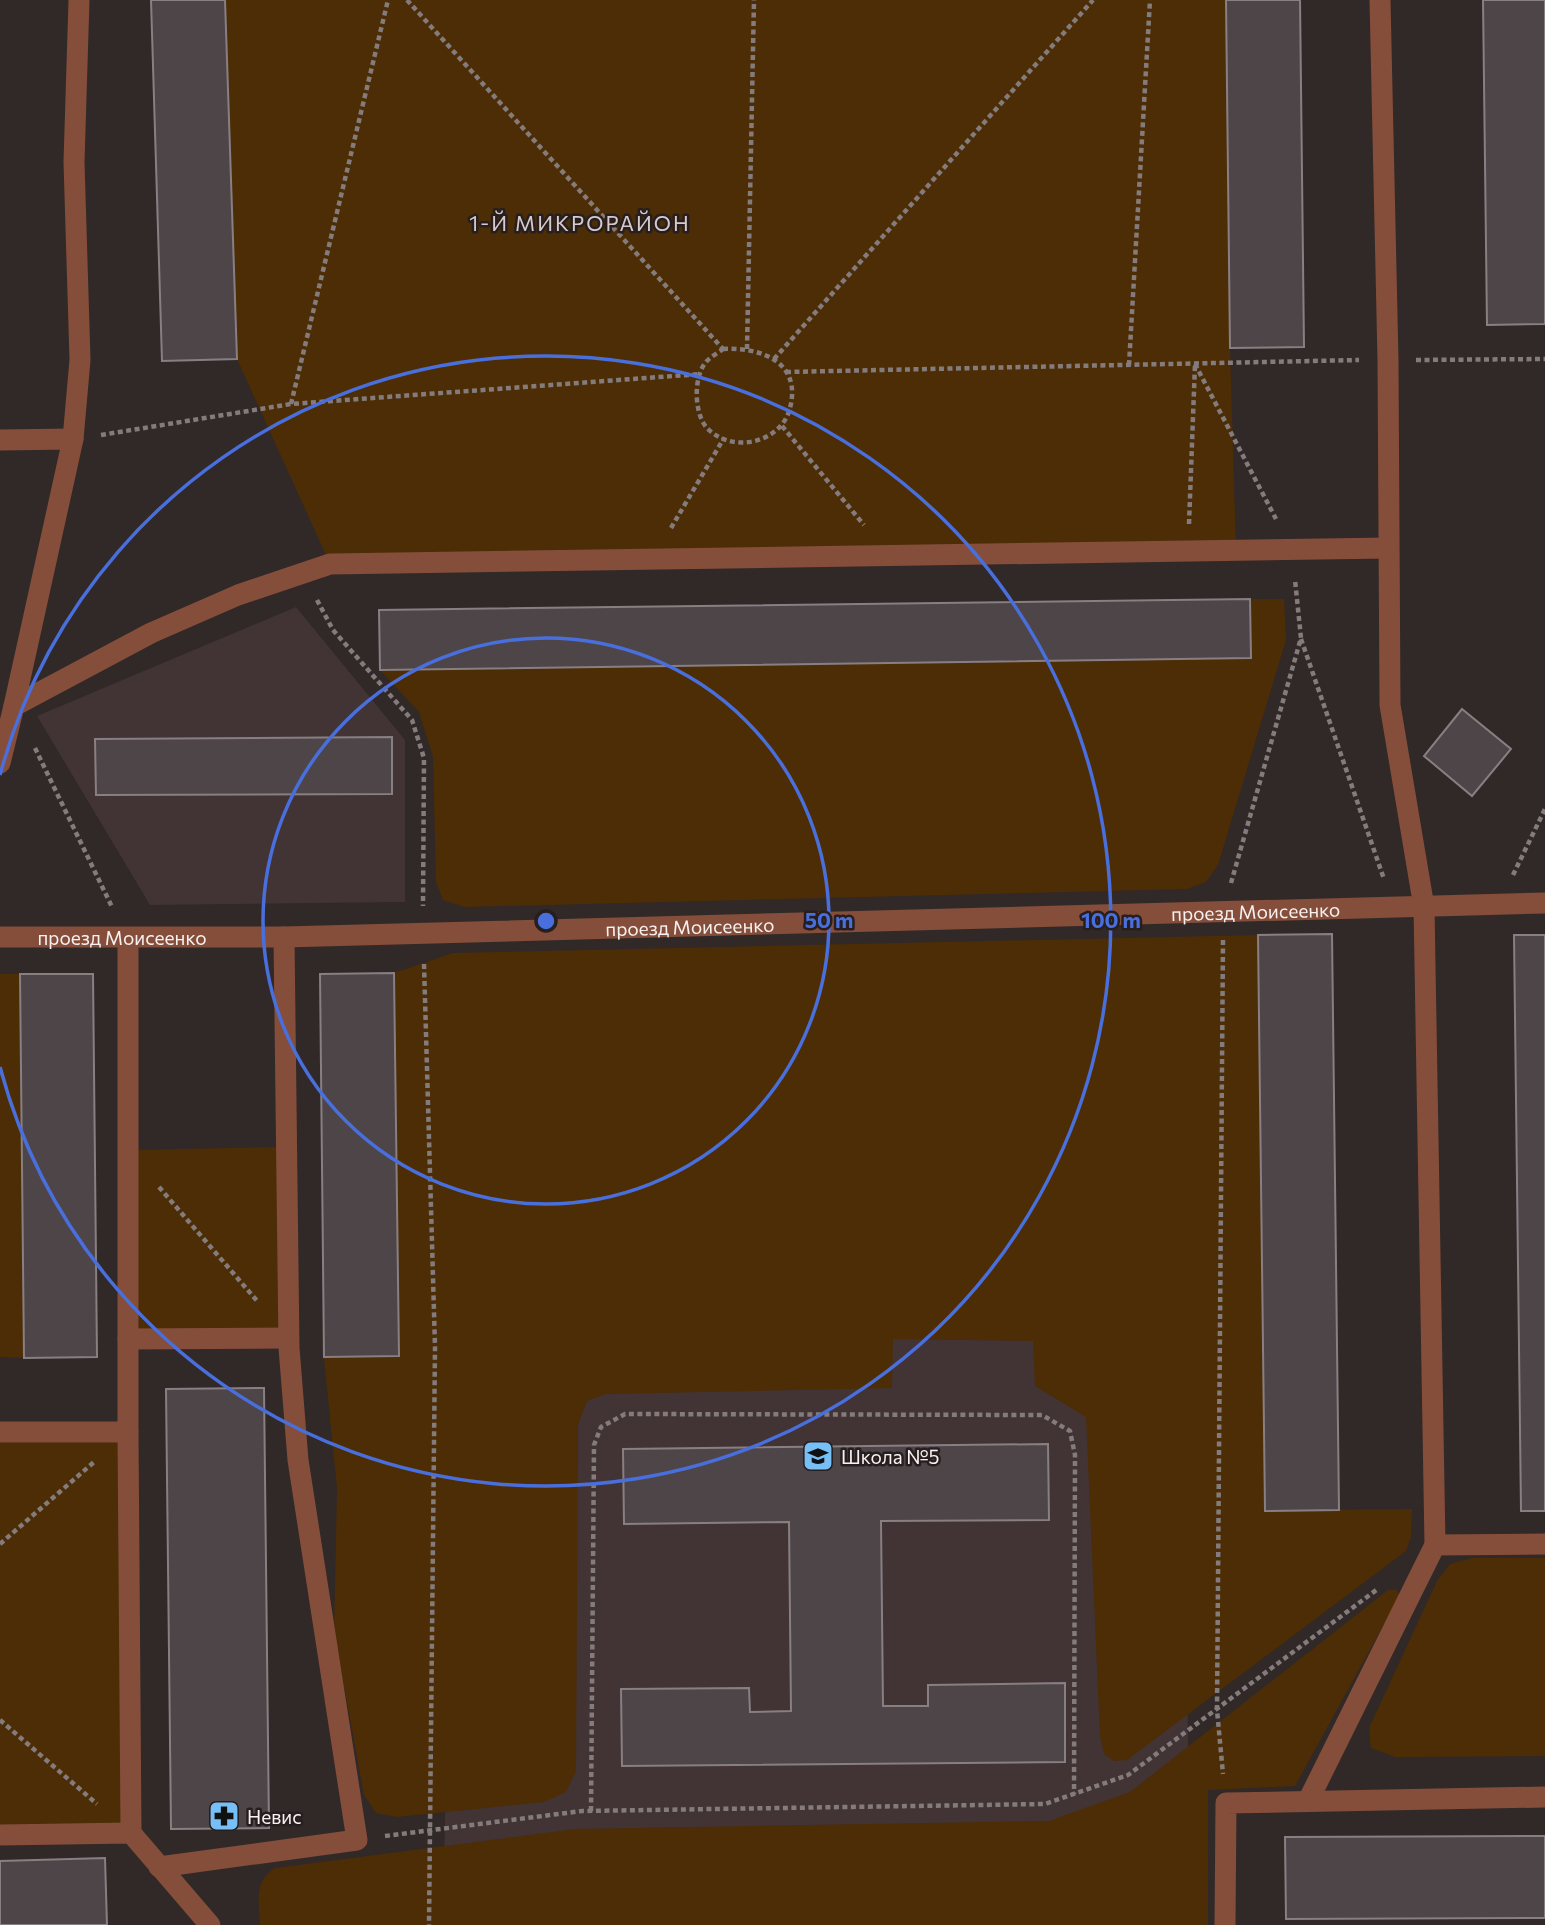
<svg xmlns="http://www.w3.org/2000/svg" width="1545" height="1925" font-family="Commissioner,sans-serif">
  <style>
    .built { fill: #423334 }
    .green { fill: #4c2d05 }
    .building { fill: #4e4549; stroke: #887f83; stroke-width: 2 }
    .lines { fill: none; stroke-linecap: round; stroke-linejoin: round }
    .path { stroke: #847c7c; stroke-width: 4.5; stroke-dasharray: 5 3.5; stroke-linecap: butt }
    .lane { stroke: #844e3a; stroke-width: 21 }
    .street { stroke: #844e3a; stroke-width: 21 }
    .ring { fill: none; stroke: #496fdd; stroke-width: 3.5 }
    .labels { text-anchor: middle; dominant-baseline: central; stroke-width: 5; stroke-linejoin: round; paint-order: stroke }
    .street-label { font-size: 19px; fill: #f7f1f1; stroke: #271e1f }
    .poi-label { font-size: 19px; fill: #f7f1f1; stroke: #271e1f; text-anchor: start }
    .neighbourhood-label { font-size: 21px; letter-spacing: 2px; fill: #d6cacb; stroke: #271e1f }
    .centre { fill: #496fdd; stroke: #271e1f; stroke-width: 3.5 }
    .ring-label { font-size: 21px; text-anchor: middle; font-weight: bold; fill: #496fdd; stroke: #271e1f; stroke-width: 5; stroke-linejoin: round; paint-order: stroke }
  </style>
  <rect width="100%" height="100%" fill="#312828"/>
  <g class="built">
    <polygon points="296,607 405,740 405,902 150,905 37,716"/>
    <polygon points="1176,974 1191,1925 443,1925 461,987"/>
  </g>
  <g class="green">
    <polygon points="225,0 1226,0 1230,348 1236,550 330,564 237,359"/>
    <polygon points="1250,599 1284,599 1286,640 1218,865 1206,882 1187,889 464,907 443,900 436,882 433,757 419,712 380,670 1251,658"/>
    <polygon points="1258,935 1265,1510 1412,1509 1411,1537 1406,1551 1127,1760 1114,1761 1104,1754 1100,1736 1086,1417 1035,1386 1033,1341 893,1339 892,1388 606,1394 587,1401 578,1425 576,1771 566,1792 544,1802 397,1817 376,1813 364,1795 334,1631 337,1488 324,1358 399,1356 394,973 453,953"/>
    <polygon points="0,974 20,974 24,1358 0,1357"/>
    <polygon points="286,1147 288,1338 128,1339 128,1150"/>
    <polygon points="0,1432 128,1432 131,1833 0,1835"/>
    <polygon points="1472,1558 1545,1558 1545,1756 1395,1757 1371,1748 1369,1728 1437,1581 1450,1564"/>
    <path d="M1388 1590H1396L1400 1595 1295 1786 1208 1790V1925H260C259 1902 253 1881 275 1868L575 1829 1049 1821 1130 1792Z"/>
  </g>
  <g class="building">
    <polygon points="151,0 225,0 237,359 162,361"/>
    <polygon points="1226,0 1300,0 1304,347 1230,348"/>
    <polygon points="1483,0 1545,0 1545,324 1487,325"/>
    <polygon points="1250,599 1251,658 380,670 379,610"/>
    <polygon points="1462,709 1511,749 1472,796 1424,756"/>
    <polygon points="392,737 392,794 96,795 95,739"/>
    <polygon points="1332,934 1339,1510 1265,1511 1258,935"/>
    <polygon points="1514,935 1545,935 1545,1511 1521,1511"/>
    <polygon points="394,973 399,1356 324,1357 320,974"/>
    <polygon points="20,974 93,974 97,1357 24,1358"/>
    <polygon points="264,1388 269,1828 171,1829 166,1389"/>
    <polygon points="1048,1444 1049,1520 881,1521 883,1706 928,1706 928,1685 1065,1683 1065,1762 622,1766 621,1689 749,1688 750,1712 791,1711 789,1522 624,1524 623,1449"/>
    <polygon points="1545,1836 1545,1918 1286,1919 1285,1837"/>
    <polygon points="105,1858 107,1925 0,1925 0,1861"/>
  </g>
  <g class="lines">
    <g class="path">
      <polyline points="407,0 723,349"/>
      <path d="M723 349C761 347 802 362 790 408 782 442 733 455 707 428 694 414 693 377 706 362 710 357 718 353 723 349Z"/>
      <polyline points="747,349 754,0"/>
      <polyline points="774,359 1093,0"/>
      <polyline points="1416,360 1545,359"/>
      <polyline points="1195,364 1276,519"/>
      <polyline points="1129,365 1150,0"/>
      <polyline points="786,372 1359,360"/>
      <polyline points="291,404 388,0"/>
      <polyline points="782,426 864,525"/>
      <polyline points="101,435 291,404 701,374"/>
      <polyline points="1189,524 1195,364"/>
      <polyline points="671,528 724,438"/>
      <polyline points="317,600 333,630 412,720 424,758 423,906"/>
      <polyline points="1301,639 1384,879"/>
      <polyline points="35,748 112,907"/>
      <polyline points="1513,875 1545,809"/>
      <polyline points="1231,883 1301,638 1295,580"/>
      <polyline points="1223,940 1217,1710 1223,1774"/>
      <polyline points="424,964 435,1347 429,1925"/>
      <polyline points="159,1187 258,1302"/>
      <polyline points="0,1544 94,1462"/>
      <polyline points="0,1720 97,1804"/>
      <polyline points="591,1811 594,1445 601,1427 625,1414 1042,1415 1070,1431 1075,1455 1074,1794"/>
      <polyline points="385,1836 582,1811 1045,1804 1128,1775 1379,1588"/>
    </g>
    <g class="lane">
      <polyline points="1380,0 1388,360 1390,705 1424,907 1435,1545"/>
      <polyline points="73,439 80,360 74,162 79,0"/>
      <polyline points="0,440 73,439 14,706 151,633 238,595 330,564 1388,548"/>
      <polyline points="0,763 14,706"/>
      <polyline points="128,1339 288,1338"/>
      <polyline points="0,1432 128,1432 128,939"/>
      <polyline points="128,1432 131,1833"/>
      <polyline points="1308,1801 1435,1545 1545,1544"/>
      <polyline points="0,1835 131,1833 210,1925"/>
      <polyline points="159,1867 357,1840 298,1460 289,1348 284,937"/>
      <polyline points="1225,1925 1226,1803 1545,1797"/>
    </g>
    <path class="street" id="s1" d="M0 937H284L1545 903"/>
  </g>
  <g class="ring">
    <circle cx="546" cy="921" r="283"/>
    <path d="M0 775A565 565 0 1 1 0 1067"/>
  </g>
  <defs>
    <g id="school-square" transform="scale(1.575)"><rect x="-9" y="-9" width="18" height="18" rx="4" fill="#77c0f7" stroke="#271e1f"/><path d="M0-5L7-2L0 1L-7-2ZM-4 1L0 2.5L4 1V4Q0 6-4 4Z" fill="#111"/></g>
    <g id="pharmacy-square" transform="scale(1.575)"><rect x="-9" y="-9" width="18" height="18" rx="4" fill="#77c0f7" stroke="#271e1f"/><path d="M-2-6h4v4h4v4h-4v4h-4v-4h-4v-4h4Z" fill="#111"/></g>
  </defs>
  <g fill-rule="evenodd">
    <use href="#school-square" x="818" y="1456"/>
    <use href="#pharmacy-square" x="224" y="1816"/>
  </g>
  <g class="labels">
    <g class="street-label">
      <text stroke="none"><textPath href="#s1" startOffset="1256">проезд Моисеенко</textPath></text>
      <text stroke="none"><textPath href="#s1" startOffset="690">проезд Моисеенко</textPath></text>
      <text stroke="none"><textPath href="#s1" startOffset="122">проезд Моисеенко</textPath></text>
    </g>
    <g class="poi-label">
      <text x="841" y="1456">Школа №5</text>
      <text x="247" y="1816">Невис</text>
    </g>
    <g class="neighbourhood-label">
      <text x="580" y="222">1-Й МИКРОРАЙОН</text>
    </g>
  </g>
  <circle cx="546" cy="921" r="10" class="centre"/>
  <g class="ring-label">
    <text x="829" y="928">50 m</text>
    <text x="1111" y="928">100 m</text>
  </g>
</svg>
